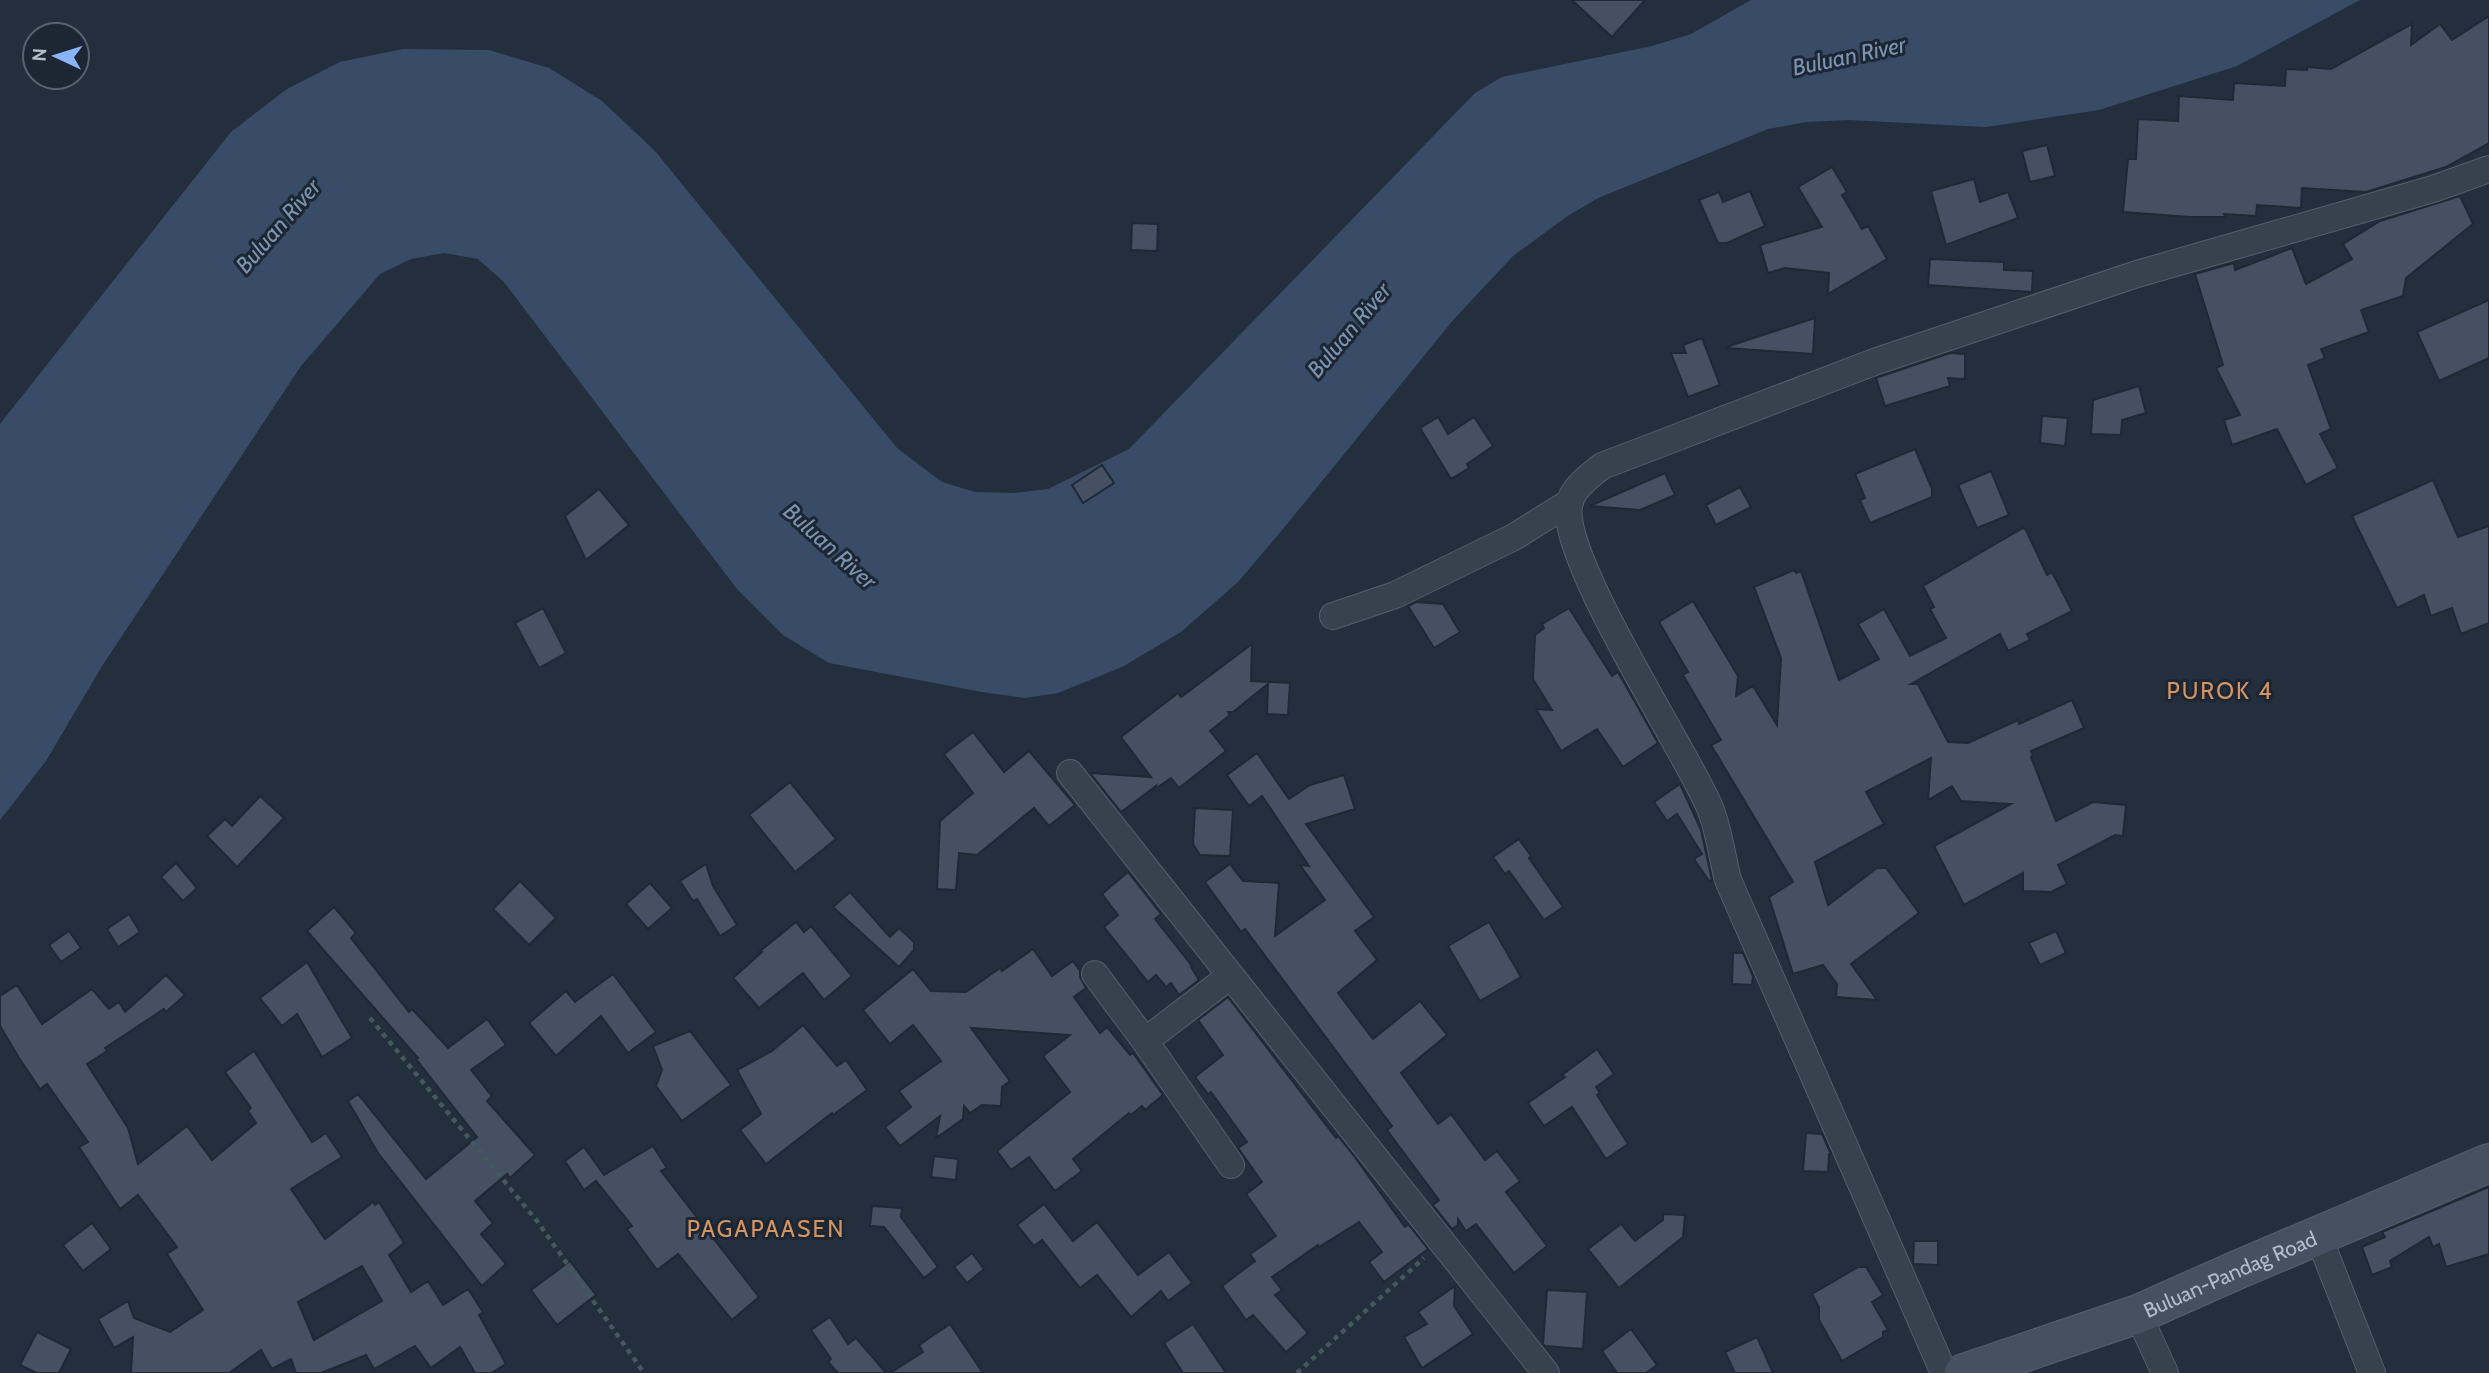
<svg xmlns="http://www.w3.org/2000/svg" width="2489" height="1373" font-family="Cabin,sans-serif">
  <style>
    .water { fill: #394c67 }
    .building { fill: #455162; stroke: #1f2835; stroke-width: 2; fill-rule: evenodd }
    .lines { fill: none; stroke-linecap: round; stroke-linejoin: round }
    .minor-casing { stroke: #565f6c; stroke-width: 28 }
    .secondary-casing { stroke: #565f6c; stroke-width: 40 }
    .path { stroke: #44595c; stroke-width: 4.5; stroke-dasharray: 5 5; stroke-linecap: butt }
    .minor { stroke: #38414e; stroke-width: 26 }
    .secondary { stroke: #465061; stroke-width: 38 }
    .labels { text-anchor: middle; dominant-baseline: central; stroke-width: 6; stroke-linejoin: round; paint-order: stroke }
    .street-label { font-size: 21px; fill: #b4bcc9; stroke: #1d2633 }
    .water-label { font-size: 23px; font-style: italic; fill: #7c92b1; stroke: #1d2633 }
    .neighbourhood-label { font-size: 23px; letter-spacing: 2px; fill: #d59563; stroke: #1d2633 }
  </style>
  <rect width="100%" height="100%" fill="#242f3e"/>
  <polygon class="water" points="1751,0 2360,0 2237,66 2099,110 1986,127 1849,120 1806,122 1768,129 1598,198 1566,217 1513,256 1454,319 1283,529 1238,582 1181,632 1122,667 1058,693 1025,698 982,692 829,663 783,635 737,589 504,282 478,259 444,253 411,259 380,274 301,366 102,666 46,761 0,820 0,424 231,132 287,89 340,62 403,49 489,50 549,68 602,101 655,151 897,448 942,482 975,492 1014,493 1048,489 1129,449 1475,93 1502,77 1652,46 1691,34"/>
  <g class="building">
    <polygon points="1572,0 1645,0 1612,37"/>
    <polygon points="2489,16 2489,143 2446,167 2366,192 2302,188 2301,208 2257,205 2256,216 2224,214 2225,217 2190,217 2123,212 2128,159 2136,159 2138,119 2178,121 2179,96 2233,100 2234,83 2285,86 2286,69 2307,70 2307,67 2331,69 2412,24 2411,45 2440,24 2452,40"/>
    <polygon points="2047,145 2055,176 2030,182 2022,151"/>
    <polygon points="1832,167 1847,192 1842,195 1862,229 1868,226 1887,259 1828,294 1829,273 1785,268 1768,273 1760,245 1822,227 1798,187"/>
    <polygon points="1974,179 1980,202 2008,192 2018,218 1946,245 1931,191"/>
    <polygon points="1750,191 1765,226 1727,243 1718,243 1699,200 1719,192 1723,202"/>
    <polygon points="2460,196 2473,224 2406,278 2403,296 2361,310 2369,332 2321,349 2325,358 2308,365 2331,429 2320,434 2338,468 2306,485 2277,429 2232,445 2224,420 2240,415 2216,368 2223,365 2195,274 2234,263 2235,270 2292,248 2306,284 2352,259 2343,244 2380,221"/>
    <polygon points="1132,223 1158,224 1157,251 1131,250"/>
    <polygon points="1930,259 2004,262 2004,270 2033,271 2032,292 1928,285"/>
    <polygon points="2489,300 2489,358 2439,381 2417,332"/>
    <polygon points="1815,318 1813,354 1726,348 1726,347"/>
    <polygon points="1702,338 1720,385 1688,397 1671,353 1686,353 1683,345"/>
    <polygon points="1950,353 1965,354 1965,379 1948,378 1950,386 1885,406 1876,378"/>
    <polygon points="2139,386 2146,413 2122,420 2121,435 2091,434 2093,400"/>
    <polygon points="2042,416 2068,418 2065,446 2040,443"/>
    <polygon points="1438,417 1448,434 1474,417 1493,446 1467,464 1469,468 1451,479 1420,428"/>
    <polygon points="1915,449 1932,489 1932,497 1870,523 1860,500 1865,498 1855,474"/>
    <polygon points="1102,465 1114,483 1083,503 1072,485"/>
    <polygon points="1991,471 2009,515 1977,528 1958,485"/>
    <polygon points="1665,473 1675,495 1640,510 1590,506"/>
    <polygon points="2433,480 2458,537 2489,526 2489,623 2461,634 2452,608 2431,616 2424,595 2397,608 2352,516"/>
    <polygon points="1740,487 1751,507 1716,525 1706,505"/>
    <polygon points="599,489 629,525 586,560 565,516"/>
    <polygon points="2023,528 2026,530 2047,575 2052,572 2072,611 2027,634 2030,640 2008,651 2000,634 1911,684 1918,684 1948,742 1968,743 2018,720 2019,724 2072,700 2084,728 2031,751 2033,756 2031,757 2056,821 2093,802 2126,805 2123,836 2115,835 2058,865 2067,884 2051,892 2023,891 2023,873 1964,905 1934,846 2011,804 1961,801 1952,786 1928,800 1931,758 1866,792 1884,824 1815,862 1828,905 1877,868 1886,868 1919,913 1851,964 1877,1000 1836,997 1837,984 1823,965 1793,974 1769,897 1793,882 1711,745 1721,740 1683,675 1688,672 1659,622 1693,601 1738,676 1736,696 1753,686 1777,725 1781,658 1754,587 1794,570 1796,573 1801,571 1839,680 1879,659 1858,624 1884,609 1910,656 1946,638 1930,609 1934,607 1923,586"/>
    <polygon points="1416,602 1443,604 1460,632 1434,648 1408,606"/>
    <polygon points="543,608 566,653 539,668 515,623"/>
    <polygon points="1569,608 1612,676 1618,672 1658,743 1623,767 1597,729 1561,751 1536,709 1552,710 1533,679 1535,635 1544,628 1542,624"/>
    <polygon points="1252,644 1251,681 1290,683 1288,715 1267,714 1268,684 1233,712 1228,712 1230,715 1210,731 1226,751 1179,788 1171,778 1155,789 1156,786 1121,812 1090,773 1151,777 1121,737 1178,693 1181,697"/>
    <polygon points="973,732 1004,772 1029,751 1075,805 1049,826 1034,808 977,855 959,853 956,890 937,889 940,821 973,793 944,754"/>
    <polygon points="1257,753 1289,799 1310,785 1344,775 1355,809 1306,824 1374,917 1355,931 1377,960 1338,993 1373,1039 1420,1001 1447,1035 1401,1073 1438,1124 1451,1114 1485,1160 1497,1151 1520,1181 1506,1192 1547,1246 1514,1273 1476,1224 1466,1231 1458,1219 1458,1225 1452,1229 1433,1205 1439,1200 1387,1130 1392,1126 1245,929 1241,932 1205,882 1230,864 1243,881 1279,883 1275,936 1325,900 1300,865 1309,866 1262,796 1249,806 1227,775"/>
    <polygon points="790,782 836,839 795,872 749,815"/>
    <polygon points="1680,784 1701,830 1712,880 1709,881 1694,859 1702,854 1677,814 1667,821 1654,802"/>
    <polygon points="260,796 284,818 237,867 207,836 225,819 232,826"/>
    <polygon points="1195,808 1233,810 1230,856 1200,855 1193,844"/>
    <polygon points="1519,839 1531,856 1529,858 1563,907 1544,920 1509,871 1505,874 1493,857"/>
    <polygon points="176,863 197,888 183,901 161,877"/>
    <polygon points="706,864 713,886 737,925 720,936 697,899 693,901 680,881"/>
    <polygon points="1128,872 1161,914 1155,919 1192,966 1191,967 1199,980 1179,995 1171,983 1166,987 1156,975 1148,982 1104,927 1118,915 1102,894"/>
    <polygon points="520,881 556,918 529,945 493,909"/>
    <polygon points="650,883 672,908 648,929 626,904"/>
    <polygon points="850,892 890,937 899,928 914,942 914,950 899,967 833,907"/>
    <polygon points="334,907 356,933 351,938 409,1012 412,1009 448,1048 487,1019 506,1045 471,1070 492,1096 487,1101 535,1155 510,1178 507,1174 475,1201 493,1223 481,1234 506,1264 482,1286 378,1153 348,1101 358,1094 426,1179 477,1137 416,1059 418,1058 307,931"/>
    <polygon points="129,914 140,932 118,947 107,929"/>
    <polygon points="796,922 804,932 811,926 852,976 824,1000 803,973 759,1008 733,978 762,952 760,951"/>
    <polygon points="1489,922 1521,977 1480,1001 1448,946"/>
    <polygon points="69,931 81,948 61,962 49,945"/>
    <polygon points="2056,931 2066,953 2040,965 2029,943"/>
    <polygon points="1033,949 1052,976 1073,961 1080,971 1080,977 1086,988 1074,997 1100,1033 1107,1027 1130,1055 1133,1053 1163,1095 1145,1110 1142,1106 1131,1115 1129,1113 1073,1159 1082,1171 1055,1191 1029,1157 1011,1170 997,1151 1070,1092 1043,1056 1070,1035 971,1028 1010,1081 1002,1087 1001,1106 982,1105 970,1113 964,1106 963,1119 936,1138 940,1116 900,1146 885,1127 911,1107 899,1091 941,1061 913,1025 890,1044 863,1010 913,969 931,991 966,992 1000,968 1002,971"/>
    <polygon points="1733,953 1743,953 1753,976 1752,985 1732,984"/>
    <polygon points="307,962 352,1038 322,1057 297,1014 282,1026 260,998"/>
    <polygon points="613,974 656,1032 628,1053 601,1016 556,1056 529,1023 566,991 575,1002"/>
    <path d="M166 975 185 995 166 1012 164 1009 105 1048 107 1051 87 1064 128 1128 138 1164 187 1126 212 1160 256 1123 248 1111 251 1108 225 1072 254 1051 312 1142 326 1133 342 1157 291 1189 325 1239 373 1202 375 1205 379 1202 404 1243 389 1255 411 1292 428 1281 443 1305 468 1289 483 1312 479 1315 506 1364 491 1373H475L460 1347 431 1368 415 1346 374 1369 366 1355 321 1373H296L291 1359 272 1369 261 1350 229 1373H131L133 1337 114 1348 98 1319 128 1301 134 1318 170 1332 203 1310 167 1254 177 1247 138 1195 120 1209 79 1147 88 1142 47 1084 40 1089 19 1058 0 1026V996L17 985 42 1024 92 989 109 1009 119 1002 125 1012ZM362 1266 382 1301 314 1340 298 1302Z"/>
    <polygon points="1228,997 1336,1138 1338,1136 1354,1156 1405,1227 1408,1224 1428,1249 1384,1282 1369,1262 1382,1252 1359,1222 1319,1247 1318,1245 1272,1277 1282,1290 1275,1295 1308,1333 1286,1352 1253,1315 1246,1320 1222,1286 1255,1261 1250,1254 1276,1236 1246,1194 1262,1182 1238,1148 1247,1142 1211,1092 1208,1094 1195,1077 1223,1055 1198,1020"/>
    <polygon points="803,1025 837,1066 846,1060 867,1090 833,1115 832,1113 766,1164 740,1130 761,1114 737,1070 772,1051"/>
    <polygon points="690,1031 731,1085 682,1121 656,1086 662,1070 653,1046"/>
    <polygon points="1597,1049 1614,1074 1596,1087 1600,1093 1597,1095 1628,1144 1606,1159 1572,1107 1544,1126 1528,1103 1565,1077 1562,1075"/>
    <polygon points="1806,1133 1822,1134 1831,1154 1829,1154 1828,1172 1803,1171"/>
    <polygon points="653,1146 667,1168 661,1171 759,1297 732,1320 678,1254 657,1270 627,1229 632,1226 596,1181 584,1190 565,1161 584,1147 604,1175"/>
    <polygon points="934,1156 958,1159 956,1180 931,1177"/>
    <polygon points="2489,1187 2489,1254 2446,1267 2439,1244 2433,1247 2429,1237 2390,1261 2392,1267 2372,1275 2362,1247 2385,1237 2382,1232"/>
    <polygon points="1044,1204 1073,1241 1097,1222 1138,1275 1169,1252 1192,1283 1168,1301 1161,1291 1131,1317 1097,1275 1080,1288 1042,1240 1034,1246 1017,1225"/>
    <polygon points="872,1206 902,1208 901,1217 938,1267 924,1278 884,1227 870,1226"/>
    <polygon points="1663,1214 1685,1215 1683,1237 1619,1288 1588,1249 1621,1224 1635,1241 1663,1220"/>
    <polygon points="92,1223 111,1249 83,1271 63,1245"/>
    <polygon points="1914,1241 1938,1241 1938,1265 1913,1264"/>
    <polygon points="972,1253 984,1269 967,1283 954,1267"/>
    <polygon points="570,1261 596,1295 557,1325 531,1290"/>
    <polygon points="1858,1267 1866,1267 1883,1295 1872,1302 1888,1330 1883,1332 1883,1337 1842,1361 1819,1320 1819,1307 1812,1294"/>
    <polygon points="1455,1286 1454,1306 1473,1334 1422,1368 1404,1337 1427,1324 1418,1312"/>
    <polygon points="1547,1290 1587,1292 1583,1349 1545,1346 1543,1344"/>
    <polygon points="830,1317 848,1344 856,1338 886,1373 838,1373 828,1362 831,1359 811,1330"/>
    <polygon points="950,1324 983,1373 890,1373 923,1352 919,1345"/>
    <polygon points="1193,1324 1226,1373 1183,1373 1164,1343"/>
    <polygon points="1631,1329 1657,1365 1646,1373 1617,1373 1602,1351"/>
    <polygon points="37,1332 71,1349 59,1373 37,1373 20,1365"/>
    <polygon points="1757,1337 1773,1373 1735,1373 1725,1352"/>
  </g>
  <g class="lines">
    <g class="minor-casing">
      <g id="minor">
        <polyline points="1333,616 1395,595 1514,537 1570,502"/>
        <polyline points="1070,773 1546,1373"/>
        <polyline points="1095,974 1145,1041 1231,1165"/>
        <polyline points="1145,1041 1230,976"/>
        <polyline points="2318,1235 2372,1373"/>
        <polyline points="2138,1314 2165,1373"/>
        <path d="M1944 1373 1728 880C1722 857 1719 830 1710 808 1686 750 1554 551 1570 501 1575 486 1590 476 1602 466L1877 361 2137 274 2433 189 2489 169"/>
      </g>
    </g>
    <g class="secondary-casing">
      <g id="secondary">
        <path id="s1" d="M1964 1373 2138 1314 2237 1270 2489 1163"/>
      </g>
    </g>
    <g class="path">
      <polyline points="370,1018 537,1221 644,1373"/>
      <polyline points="1297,1373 1424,1258"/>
    </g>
    <use href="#minor" class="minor"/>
    <use href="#secondary" class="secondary"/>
  </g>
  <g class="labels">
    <g class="street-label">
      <text stroke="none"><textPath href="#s1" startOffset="284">Buluan-Pandag Road</textPath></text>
    </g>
    <g class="water-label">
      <text transform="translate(1849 56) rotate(-12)">Buluan River</text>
      <text transform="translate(278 226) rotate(-49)">Buluan River</text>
      <text transform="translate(1349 330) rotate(-50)">Buluan River</text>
      <text transform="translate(830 546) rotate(42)">Buluan River</text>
    </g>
    <g class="neighbourhood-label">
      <text x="2220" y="691">PUROK 4</text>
      <text x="766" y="1229">PAGAPAASEN</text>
    </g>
  </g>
  <g transform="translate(56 56) rotate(274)"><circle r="33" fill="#1d2633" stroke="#59626f" stroke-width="2"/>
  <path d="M0-5L12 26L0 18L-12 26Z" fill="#8ab4f8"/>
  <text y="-10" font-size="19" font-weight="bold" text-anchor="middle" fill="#b4bcc9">N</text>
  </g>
</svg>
